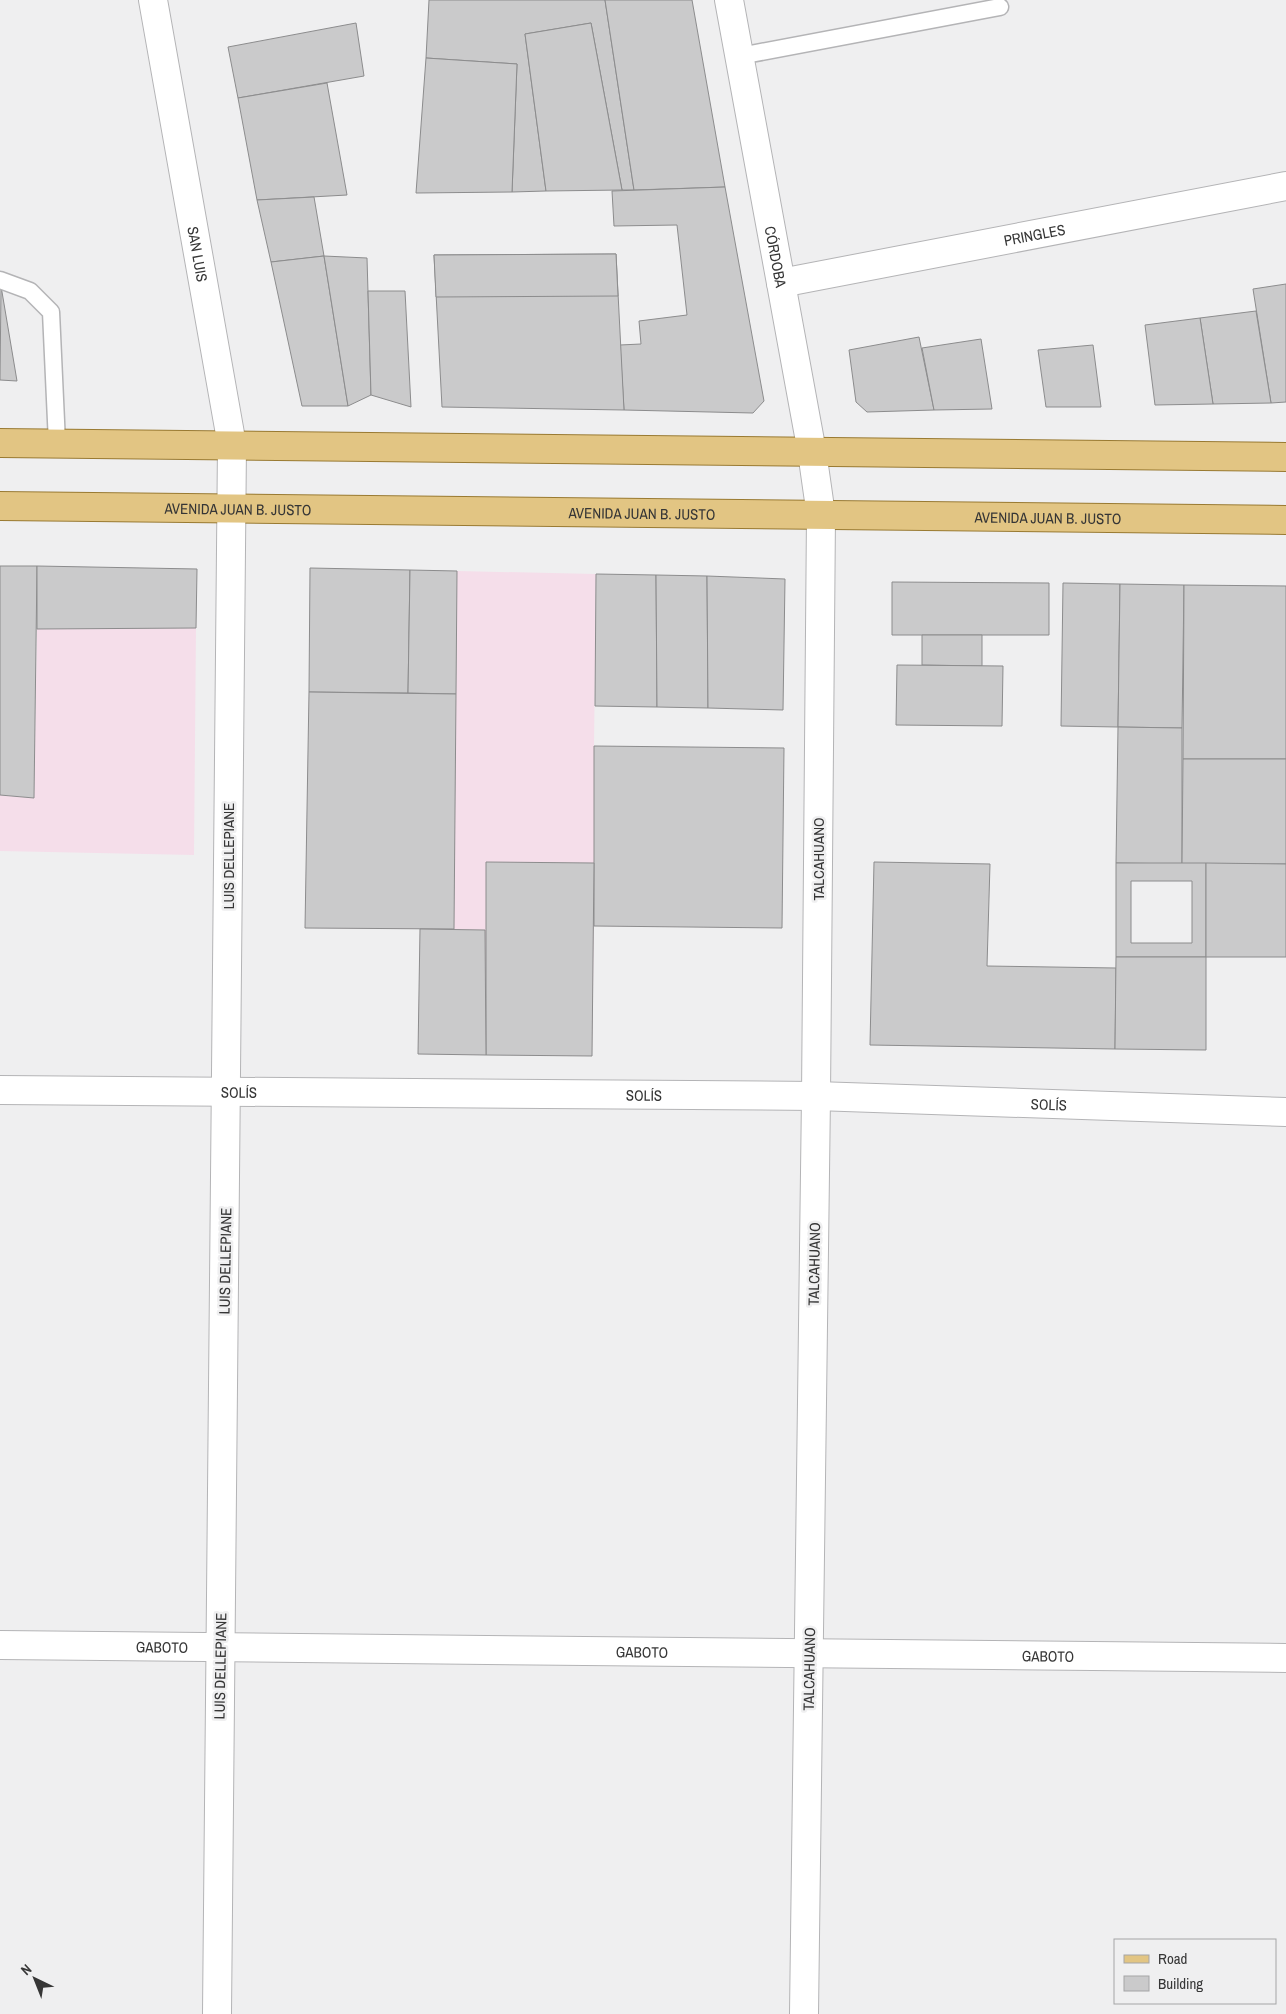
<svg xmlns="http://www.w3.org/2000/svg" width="1286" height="2014" font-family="'Archivo Narrow',sans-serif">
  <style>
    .industrial { fill: #f5deea }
    .building { fill: #cacacb; stroke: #8c8c8d; fill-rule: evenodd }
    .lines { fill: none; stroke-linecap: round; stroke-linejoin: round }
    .lane-casing { stroke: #b4b4b6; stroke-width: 19 }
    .street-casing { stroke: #b4b4b6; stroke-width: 30 }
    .primary-casing { stroke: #997a32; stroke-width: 30 }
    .lane { stroke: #fff; stroke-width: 16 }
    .street { stroke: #fff; stroke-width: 28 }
    .primary { stroke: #e2c583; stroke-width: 28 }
    .labels { text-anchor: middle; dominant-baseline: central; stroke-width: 5; stroke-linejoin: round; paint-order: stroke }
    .street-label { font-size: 15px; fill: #363636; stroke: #efeff0 }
  </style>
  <rect width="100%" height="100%" fill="#efeff0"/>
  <g class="industrial">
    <polygon points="457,571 596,574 594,746 782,928 594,926 592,1056 418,1054 420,929 305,928 309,692 456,694"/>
    <polygon points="196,628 194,855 0,851 0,795 34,797 37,629"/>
  </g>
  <g class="building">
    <polygon points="429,0 605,0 634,190 622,190 591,23 525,34 546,191 512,192 517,64 426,58"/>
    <polygon points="605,0 692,0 725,187 634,190"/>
    <polygon points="356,23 364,76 238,98 228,47"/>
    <polygon points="591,23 622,190 546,191 525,34"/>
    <polygon points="426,58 517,64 512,192 416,193"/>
    <polygon points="327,83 347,195 257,200 238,98"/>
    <polygon points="725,187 764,401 753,413 624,410 620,345 641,344 639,321 687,315 677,225 614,226 612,191"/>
    <polygon points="314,197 324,256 271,262 257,200"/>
    <polygon points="616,254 624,410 442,407 434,255"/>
    <polygon points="616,254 618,296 436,297 434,255"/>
    <polygon points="324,256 348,406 302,406 271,262"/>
    <polygon points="324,256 367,258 371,395 348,406"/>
    <polygon points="1286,284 1286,402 1271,403 1253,289"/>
    <polygon points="1,286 17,381 0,380"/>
    <polygon points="368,291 405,291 411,407 371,395"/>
    <polygon points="1256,311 1271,403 1213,404 1200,318"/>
    <polygon points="1200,318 1213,404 1155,405 1145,325"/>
    <polygon points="919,337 934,410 867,412 856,402 849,350"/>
    <polygon points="981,339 992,409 934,410 922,348"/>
    <polygon points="1093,345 1101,407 1046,407 1038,350"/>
    <polygon points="0,566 37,566 34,798 0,795"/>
    <polygon points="37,566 197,569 196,628 37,629"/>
    <polygon points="310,568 410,570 408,693 309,692"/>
    <polygon points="410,570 457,571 456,694 408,693"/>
    <polygon points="596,574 656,575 657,707 595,706"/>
    <polygon points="656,575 707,576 708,708 657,707"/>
    <polygon points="707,576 785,579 783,710 708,708"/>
    <polygon points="892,582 1049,583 1049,635 892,635"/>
    <polygon points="1063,583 1120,584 1118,727 1061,726"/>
    <polygon points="1120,584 1184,585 1182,728 1118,727"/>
    <polygon points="1184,585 1286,586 1286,759 1183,759"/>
    <polygon points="922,635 982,635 982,666 922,665"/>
    <polygon points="897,665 1003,666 1002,726 896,725"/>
    <polygon points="309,692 456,694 454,929 305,928"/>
    <polygon points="1118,727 1182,728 1182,864 1116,863"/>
    <polygon points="594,746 784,748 782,928 594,926"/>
    <polygon points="1183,759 1286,759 1286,864 1182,864"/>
    <polygon points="486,862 594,863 592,1056 486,1055"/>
    <polygon points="874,862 990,864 987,966 1116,968 1115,1049 870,1045"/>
    <path d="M1116 863H1206V957H1116ZM1131 881H1192V943H1131Z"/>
    <polygon points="1206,863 1286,864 1286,957 1206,957"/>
    <polygon points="420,929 485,930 486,1055 418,1054"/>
    <polygon points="1116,957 1206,957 1206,1050 1115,1049"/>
  </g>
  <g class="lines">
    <g class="lane-casing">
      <g id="lane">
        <polyline points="740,56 1000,7"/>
        <polyline points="0,280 30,291 51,312 57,443"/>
      </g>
    </g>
    <g class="street-casing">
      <g id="street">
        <path id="s1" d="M153 0 232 445 217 2014"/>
        <path id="s2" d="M729 0 812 452 821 515 816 1096 804 2014"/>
        <path id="s3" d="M781 283 1286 186"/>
        <path id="s4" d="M0 1090 816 1096 1286 1112"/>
        <path id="s5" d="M0 1645 1286 1658"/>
      </g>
    </g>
    <g class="primary-casing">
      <g id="primary">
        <polyline points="0,443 1286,457"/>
        <path id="s6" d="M0 506 1286 520"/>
      </g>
    </g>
    <use href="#lane" class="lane"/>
    <use href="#street" class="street"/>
    <use href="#primary" class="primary"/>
  </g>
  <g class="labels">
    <g class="street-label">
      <text stroke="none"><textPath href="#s3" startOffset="258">PRINGLES</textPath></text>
      <text stroke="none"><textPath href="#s1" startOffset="258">SAN LUIS</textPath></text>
      <text stroke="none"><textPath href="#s2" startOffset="261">CÓRDOBA</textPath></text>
      <text stroke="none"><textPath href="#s6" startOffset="238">AVENIDA JUAN B. JUSTO</textPath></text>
      <text stroke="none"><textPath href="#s6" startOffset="642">AVENIDA JUAN B. JUSTO</textPath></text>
      <text stroke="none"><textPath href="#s6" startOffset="1048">AVENIDA JUAN B. JUSTO</textPath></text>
      <text transform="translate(228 856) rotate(-90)">LUIS DELLEPIANE</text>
      <text transform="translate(818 859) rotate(-90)">TALCAHUANO</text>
      <text stroke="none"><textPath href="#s4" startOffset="239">SOLÍS</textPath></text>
      <text stroke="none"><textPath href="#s4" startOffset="644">SOLÍS</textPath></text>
      <text stroke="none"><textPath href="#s4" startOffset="1049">SOLÍS</textPath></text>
      <text transform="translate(225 1261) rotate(-89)">LUIS DELLEPIANE</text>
      <text transform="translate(814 1264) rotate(-89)">TALCAHUANO</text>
      <text stroke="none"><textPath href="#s5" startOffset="162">GABOTO</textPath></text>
      <text stroke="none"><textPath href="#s5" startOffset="642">GABOTO</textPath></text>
      <text stroke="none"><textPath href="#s5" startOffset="1048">GABOTO</textPath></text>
      <text transform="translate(220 1666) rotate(-89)">LUIS DELLEPIANE</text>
      <text transform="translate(809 1669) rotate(-89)">TALCAHUANO</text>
    </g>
  </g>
  <rect x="1114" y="1939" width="162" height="65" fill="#efeff0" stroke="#a5a5a6"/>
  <rect x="1124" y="1955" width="25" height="8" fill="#e2c583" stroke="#a5a5a6"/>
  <text x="1158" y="1964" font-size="15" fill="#363636">Road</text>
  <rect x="1124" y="1976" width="25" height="15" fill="#cacacb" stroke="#a5a5a6"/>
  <text x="1158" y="1989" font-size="15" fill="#363636">Building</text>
  <g transform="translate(35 1979) rotate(317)" stroke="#efeff0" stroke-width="4" paint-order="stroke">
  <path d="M0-4L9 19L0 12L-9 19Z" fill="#363636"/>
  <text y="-8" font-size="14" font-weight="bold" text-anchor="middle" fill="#363636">N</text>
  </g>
</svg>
